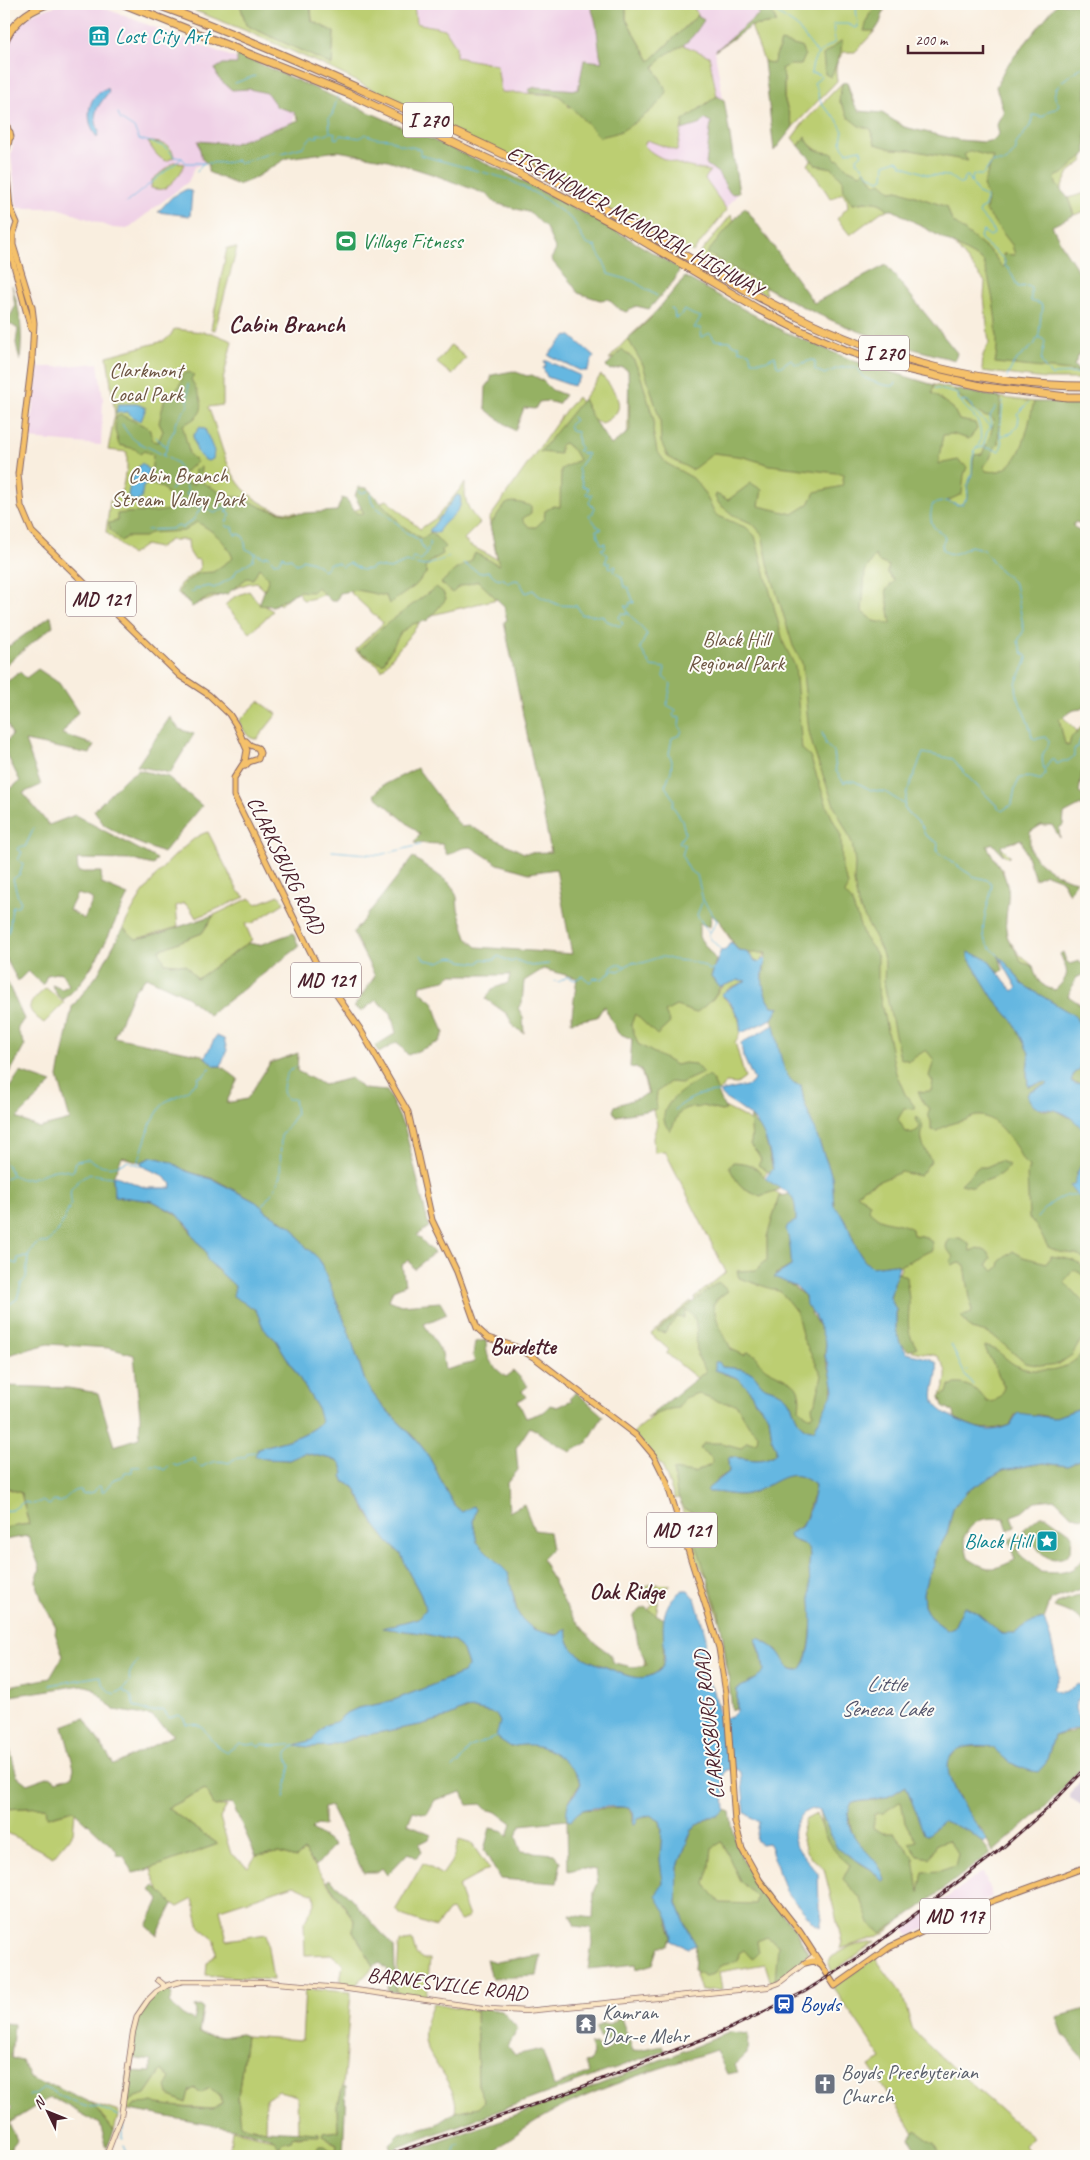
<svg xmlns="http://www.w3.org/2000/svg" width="1090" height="2160" font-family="Caveat,sans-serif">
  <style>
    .built { fill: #efd0e6 }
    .industrial { fill: #cdbed2 }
    .green { fill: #bcce72; stroke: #83764e }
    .forest { fill: #95b164; stroke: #706848; fill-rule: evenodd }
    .water { fill: #65b7e1; stroke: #586b86 }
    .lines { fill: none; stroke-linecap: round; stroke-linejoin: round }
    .stream { stroke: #65b7e1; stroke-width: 1 }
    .secondary-casing { stroke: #87676a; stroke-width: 6 }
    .primary-casing { stroke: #87676a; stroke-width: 7 }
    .motorway-casing { stroke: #87676a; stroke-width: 9 }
    .secondary { stroke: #fbe6c4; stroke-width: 4.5 }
    .primary { stroke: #f5c16b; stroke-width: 5 }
    .motorway { stroke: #f5c16b; stroke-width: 7 }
    .rail-casing { stroke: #4a1f2b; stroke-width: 3 }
    .rail { stroke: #fdfcf7; stroke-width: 1; stroke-dasharray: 4; stroke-linecap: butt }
    .labels { text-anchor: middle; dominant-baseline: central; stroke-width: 4; stroke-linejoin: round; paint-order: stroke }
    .shield { fill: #fdfcf7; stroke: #806168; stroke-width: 1 }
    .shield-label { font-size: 20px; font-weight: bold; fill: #4a1f2b }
    .culture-label { font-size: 21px; fill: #0d838f; stroke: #fdfcf7; text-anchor: start }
    .street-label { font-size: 21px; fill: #4a1f2b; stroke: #fdfcf7 }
    .leisure-label { font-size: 21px; fill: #27864d; stroke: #fdfcf7; text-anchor: start }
    .park-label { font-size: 21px; fill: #6c5440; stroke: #fdfcf7 }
    .transit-label { font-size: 21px; fill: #164399; stroke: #fdfcf7; text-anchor: start }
    .worship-label { font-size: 21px; fill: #5b616d; stroke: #fdfcf7; text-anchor: start }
    .neighbourhood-label { font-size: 22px; font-weight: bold; fill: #4a1f2b; stroke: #fdfcf7 }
    .water-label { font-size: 22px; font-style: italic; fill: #53546b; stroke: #fdfcf7 }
    .quarter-label { font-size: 24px; font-weight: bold; fill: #4a1f2b; stroke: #fdfcf7 }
  </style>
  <rect width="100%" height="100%" fill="#fdfcf7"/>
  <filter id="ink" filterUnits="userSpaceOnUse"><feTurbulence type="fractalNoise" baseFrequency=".02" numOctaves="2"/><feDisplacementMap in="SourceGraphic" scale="10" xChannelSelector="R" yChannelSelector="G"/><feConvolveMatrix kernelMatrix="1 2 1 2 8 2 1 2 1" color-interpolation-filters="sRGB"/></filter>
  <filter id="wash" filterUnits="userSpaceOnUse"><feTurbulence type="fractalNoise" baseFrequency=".0096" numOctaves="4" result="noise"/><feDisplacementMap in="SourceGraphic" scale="20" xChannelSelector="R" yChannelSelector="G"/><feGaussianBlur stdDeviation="1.12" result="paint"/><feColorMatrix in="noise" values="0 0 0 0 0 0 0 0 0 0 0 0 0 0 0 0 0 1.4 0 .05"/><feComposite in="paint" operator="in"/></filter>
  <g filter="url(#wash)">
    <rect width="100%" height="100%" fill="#f9eedf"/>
    <g class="built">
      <polygon points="62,4 96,5 306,85 289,131 236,149 195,167 188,182 127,229 113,228 58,208 17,208 11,156 14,135 9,121 4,53 11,34 24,21 36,12"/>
      <polygon points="314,4 749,4 759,13 715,52 739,192 693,252"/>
      <polygon points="98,363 103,400 101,445 29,439 38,367 57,367"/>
      <polygon points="983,1871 992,1897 909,1936 905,1928"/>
    </g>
    <polygon class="industrial" points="1086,1775 1086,1816 1083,1806 1070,1798 1069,1794"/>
    <g class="green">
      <path d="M178 4H240L246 25 332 65 334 32 312 21 311 4H414L416 23 445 29 456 46V57L497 65 501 92 558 95 566 100 569 107 667 91 654 68 665 53 683 45 709 56 717 96 683 121 677 151 647 140 644 145C656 161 691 168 710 171L705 179 727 210 693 252 332 69 244 30Z"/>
      <polygon points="626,4 692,4 698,15 650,61 626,19"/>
      <path d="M768 4H887L874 31H875L855 52H844C835 62 835 68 837 81L793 127 784 98V78L781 69 764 61 751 26 777 23Z"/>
      <path d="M1086 4V139L1083 142V161L1069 172 1057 197 1037 215 1086 341 1071 371H1086V379H1045L982 371 983 355 989 343 984 297 985 282 955 245 898 190 853 204C866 202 879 198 888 210L881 212 850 235 837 219 848 207 847 200 842 193 831 199 808 165 811 160 816 165 819 152 808 143 806 136 799 146 792 138 804 122 842 83V86L847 82 858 115 898 122 904 127 989 155 993 157 988 171 1008 141 1002 98Z"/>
      <path d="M148 142C160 142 172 144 174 157L167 161C158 159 153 150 148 142Z"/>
      <path d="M174 162 184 164C184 171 173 182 167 187 162 191 156 189 151 188L152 180Z"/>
      <polygon points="1086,193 1086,211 1074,215 1068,198"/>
      <polygon points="731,215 759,265 767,295 698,256"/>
      <polygon points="227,248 237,248 215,330 211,329"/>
      <path d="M685 277C737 306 791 340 848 360 908 382 971 394 1034 402L1062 716 1077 731 1086 722 1061 811 1015 842H996L1010 856 1008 858 992 843 987 846 996 862 1003 871 1008 889 1005 926 1007 937 1019 954 1033 966 1036 979 1047 988 1055 990 1086 1019V1081L1056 1003 958 896 1067 1184 1086 1208V1403L951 1411 940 1398C947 1379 950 1373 938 1356L913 1351 902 1342 897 1278 901 1268 896 1259 880 1262 773 953H762H766L760 962 755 961 748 952 735 946 722 927 714 908 680 888 715 996C721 985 732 980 745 979L746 981 728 989 723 997C736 1008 747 1028 735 1042L745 1078 737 1084 726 1083 711 1100 744 1117 758 1128 769 1170 764 1176 756 1175 755 1180 790 1200 794 1291 826 1371 812 1422 710 1350 694 1298 726 1272 665 1151 654 1152 653 1138 657 1124 606 954 505 597 428 616 421 621 382 670 377 664 356 651 357 648 383 623 338 581C329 592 318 599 303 600L296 590 280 605 256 582C232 585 213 604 189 604L177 592 180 584 200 569 199 560 194 559 189 551 188 540H170L158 548 145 545 131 555 106 532 110 501C122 498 124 484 125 473L127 471V452L108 450 115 414 107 356 164 341 171 335 174 329 212 333 232 341 223 380V405L208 407C223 442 224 481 260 502 271 509 282 513 296 512L301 527 387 500 420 529 436 518 465 483C464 500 467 510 480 523L464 539 469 545 497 559 489 519 565 411 577 397 591 416 583 399 601 375C609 383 626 403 615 414 612 418 606 421 602 424L593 420 627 467 629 362 618 357 609 359 627 339 658 310Z"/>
      <polygon points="451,345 466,358 452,375 437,363"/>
      <polygon points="249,591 256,600 273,611 250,633 225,605 234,597"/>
      <path d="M259 701 277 714 257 739C247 740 243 728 239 721Z"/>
      <path d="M208 832 238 891 245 897 196 918 190 908 184 903 176 906 178 927 136 939 123 928C138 897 156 872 182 849 191 842 196 835 208 832Z"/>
      <polygon points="279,895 284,903 253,923 245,924 252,940 197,980 186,965 165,963 158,950 202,933 214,915 250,898 257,904"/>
      <path d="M46 988 64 1003 44 1023C22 1007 28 1005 46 988Z"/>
      <polygon points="691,1301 703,1346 769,1439 724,1467 703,1508 738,1688 727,1675 722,1629 708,1585 709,1581 697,1561 679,1498 675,1499 662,1465 661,1465 633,1433 698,1379 666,1353 669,1350 651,1334"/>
      <polygon points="4,1482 6,1488 21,1493 29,1524 4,1528"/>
      <polygon points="651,1584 671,1585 660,1595 656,1614 653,1617 659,1644 644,1671 646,1613 653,1604 640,1588"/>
      <path d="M205 1789 215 1807 227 1806 220 1818 231 1854 248 1867 256 1856 278 1853 296 1858 304 1851 354 1920 353 1931 374 1966 356 1985 340 1983 343 1964 331 1954 305 1955 304 1923 315 1903 314 1894 294 1885 220 1909 227 1940 266 1934 273 1980 206 1975 207 1963 216 1953 215 1940 200 1928 193 1899 178 1907C162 1897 156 1887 151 1868L218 1844 167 1808Z"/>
      <polygon points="905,1792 943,1827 983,1853 886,1932 874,1938 840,1949 842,1942 824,1869 806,1852 801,1832 805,1820 816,1814 830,1844 851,1811"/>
      <polygon points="46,1807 48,1817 73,1810 75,1812 73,1833 53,1857 4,1831 4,1809"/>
      <polygon points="707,1822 736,1854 774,1911 789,1973 771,1983 765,1964 719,1972 722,1989 701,1991 696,1975 700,1947"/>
      <polygon points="459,1840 472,1844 489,1869 458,1886 469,1917 461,1921 458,1919 452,1910 448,1911 436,1927 401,1915 396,1909 423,1863 442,1875 453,1859"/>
      <polygon points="412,1940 416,1954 423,1959 430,1959 426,1997 396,1992 399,1946 400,1942"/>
      <polygon points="875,1942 832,1972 828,1961 830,1958 851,1946"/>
      <polygon points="875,1958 902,1994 913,2030 954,2069 1033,2138 1024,2145 1034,2156 929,2156 870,2066 882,2059 833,1987"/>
      <polygon points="305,1989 351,1992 343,2087 337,2106 338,2131 323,2133 327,2140 337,2144 336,2152 320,2146 311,2156 276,2155 256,2156 234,2153 230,2147 232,2130 283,2141 292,2136 299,2137 319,2133 298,2132 297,2096 279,2091 266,2099 265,2130 240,2126 238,2097 246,2036 302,2040"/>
      <path d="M433 2003 476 2011 478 2085 485 2101 479 2107 455 2112C461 2089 429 2062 425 2041 423 2027 428 2015 433 2003Z"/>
      <polygon points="162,2070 171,2078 168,2095 186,2103 189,2091 195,2088 201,2093 210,2088 220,2095 222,2103 213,2109 135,2104 130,2110 125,2109 126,2104 136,2097 146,2094"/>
      <polygon points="92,2103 119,2112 114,2131"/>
    </g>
    <g class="forest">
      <polygon points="240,4 310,4 312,21 334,32 332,65 246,25"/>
      <path d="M589 4H620L626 8V19L650 61 698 15 704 20C698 29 692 39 683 45 667 55 667 51 654 67L667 91C663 104 635 123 623 130 616 134 607 135 600 137 593 130 562 97 558 95 549 93 539 93 530 93L528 90 535 87 578 90 584 60 602 62C596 42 600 24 589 4Z"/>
      <polygon points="754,4 768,4 777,23 751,26 715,51 759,14"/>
      <polygon points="878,4 886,4 880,23 875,31 864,31 869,15"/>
      <path d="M1057 4H1086V153L1064 173 1055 177 1056 184 1068 198 1074 215 1052 226 1064 249 1085 281 1086 354 1080 353 1074 365 1079 372 995 363C1001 339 992 284 983 261L893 210H888C879 198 866 202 853 204L844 192 843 180 832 168 816 165 799 146 805 136C811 150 818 152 833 153L835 159 840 160 847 168 860 174 865 170 875 185 881 182 891 191 898 190 947 207 952 221 993 254 1002 267 1005 266 1003 254 1015 255 1012 245 985 210C990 202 987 195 983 186L993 157 970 151 964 155 968 161 911 150 892 149 875 144 871 129 859 126 849 118 839 100 842 83 847 82 852 101 859 111 882 113 904 127 959 140 984 142 994 140 999 133C995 124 998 120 1004 113L996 87 1005 68Z"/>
      <polygon points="842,40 841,52 831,77 825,74 823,55"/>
      <polygon points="781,42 801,47 805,56 801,65 790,65 781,69 784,78 784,98 793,127 774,151 764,61 773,64"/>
      <path d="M237 54 507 173 601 222 680 269 674 281 649 309 636 306 626 312 619 309 608 299 600 300 578 293C570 279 560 272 551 259L556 250 546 228 531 213 495 203 488 195 435 175 388 160 338 151 287 158 253 179 238 185 208 172V164L202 159 198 141 232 144 299 120 294 112 277 107 267 93 249 89 232 90 218 78 215 69 223 64H237Z"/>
      <polygon points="717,96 724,100 739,192 734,194 730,193 718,173 706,164 711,122 705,119 701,124 682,130 683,121"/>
      <path d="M745 207 814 303 886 265 957 353 955 360C920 351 886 342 853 329 802 310 754 280 707 253Z"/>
      <path d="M685 277 785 332 854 361 934 385 932 393 953 408 959 420 975 423 977 429 969 439 952 434 943 435 938 464 958 460 967 467 964 475 962 494 947 501 958 505 963 504 968 497 967 486 972 474 974 455 982 454 990 437 994 420 990 416 986 417C976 413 960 399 954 389L1001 398 998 444C990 452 993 459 983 466L986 471C1022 478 1027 427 1034 402H1086V525L1075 522 1073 526 1086 537V703L1082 709 1074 710 1059 719 1065 744 1069 746 1071 737 1081 730 1086 715V770L1082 772 1079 793 1086 797V811L1081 805 1064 814 1063 825 1059 828 1060 838 1052 825H1041L1030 832C1030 838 1029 847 1032 853 1039 866 1062 878 1076 881L1069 894 1062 880 1046 874 1035 879 1021 839 1001 846 1003 855 992 843 987 846C994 860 1005 872 1008 888 1010 903 1003 919 1007 935 1009 945 1019 951 1021 962L1033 966C1036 980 1041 987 1055 990 1071 975 1068 972 1060 954L1063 952 1066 961 1070 964 1080 961 1086 968V973L1076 978 1068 996 1083 1006 1086 1012V1086L1071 1081 1074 1073 1075 1016 1022 984 1012 969 999 956 1003 970 999 973 986 958 968 957 993 998 1013 1021 1029 1053 1027 1072 1028 1086 1046 1082 1048 1084 1030 1091 1041 1110H1055L1073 1119 1082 1127 1086 1134V1156L1077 1173 1074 1190 1086 1206V1261L1076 1254 1059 1252 1048 1247 1035 1224 1029 1218 1027 1174 1029 1166C1021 1162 1021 1155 1016 1147 1008 1136 993 1114 977 1116 972 1116 967 1121 962 1121 952 1123 946 1125 937 1131L931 1130V1122L928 1114 930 1109 925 1105 918 1092 931 1091 933 1082 929 1076 934 1060 926 1050 909 1061 900 1058 884 983 885 962 881 950 858 905 854 882 855 863 852 843 834 805 814 751 809 732 802 663 793 646 769 568 762 534 753 524 733 515 719 504 715 497 716 494 728 500 751 483 762 490 759 506 793 514 809 504 815 492 842 486 844 474 770 465 744 457 714 453 692 470 668 457 661 442 660 420 643 365 628 339 648 321ZM875 555 879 562 889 566 887 572 894 581 886 590 891 624 874 621 862 612 865 572Z"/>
      <path d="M12 285C21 315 23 330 20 361L16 343 18 329 7 322 15 307Z"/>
      <path d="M622 349 633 359 639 371 654 420 653 431 657 451 666 463 693 478 703 490 716 515 747 528 755 536 784 644 795 666 802 749 810 756 828 809 841 836 842 869 848 884 845 894 851 900 864 937 875 951 878 958V988L896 1073 905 1094 916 1108 904 1109 898 1119 905 1131 912 1134 920 1128 915 1119 917 1117C927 1126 920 1130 922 1141 923 1147 928 1155 931 1161L920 1176 901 1172 863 1188 857 1194 870 1203 868 1209C885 1228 893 1218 912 1229L913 1235 923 1236 932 1242V1250L899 1266 897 1264 871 1267C851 1252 853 1222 834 1206L832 1176 804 1102 801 1085C780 1085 777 1035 772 1019L779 1007 772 1006 767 998 762 985 766 953H748L737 949 720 921 711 915 710 927 699 923V937L716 960 711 977 720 987 713 999 696 1013 676 1006 665 1012 670 1023 657 1035 635 1014 631 1025 638 1044 676 1065 684 1063 695 1064 703 1073 681 1083 670 1082 657 1092 656 1102 657 1109 616 1116 613 1111 615 1106 649 1094 641 1069 630 1067 632 1039 618 1033 604 1006 597 1017 571 1022 577 978 543 969 524 981 522 1003 518 1008 523 1017 524 1033 514 1027 507 1014 486 999 492 989 508 983 510 975H451L445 980 421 985 420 991 433 1002 444 1033 439 1042 408 1055 397 1042 379 1053 375 1046 396 1033 391 1013 376 1000 362 1011 354 1007 375 976 353 933 413 857 452 885 457 897 458 909 467 938 477 947 572 954 556 869 529 873 498 864 471 847 462 848 447 855 442 844 414 843 420 834 374 795 382 786 417 768 461 827 469 826 524 853 551 852 504 622 507 620 504 606 478 581 459 587 452 593 441 583 455 570 471 561 475 553 499 565 490 525C506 504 503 497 531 506V513L522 519 529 527H536L544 519 545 511 553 506 560 507 561 469 579 460 574 451 565 443 560 445V454L540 452 583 399 593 419 611 445 630 431 628 370 622 367 610 370 606 366Z"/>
      <polygon points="513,371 527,376 532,375 543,381 552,390 565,395 558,404 547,401 539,402 535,409 524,408 515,431 485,409 486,387 490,382 492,375"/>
      <path d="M189 372 194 375 191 379C202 401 211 412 183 425 184 437 188 443 189 454L197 462 182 474 184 483 194 484 195 469 201 467 200 481 227 496 244 498 263 508 289 514 337 511 342 498 347 500 356 513 364 514 355 496 358 487 367 488 403 526 422 539 431 532 445 547 442 550 443 554 431 561 425 568 427 572 415 586 389 604 386 596 357 590 340 593 336 601H331L317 587 312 592 299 591 273 606 259 605 269 578 259 568 253 579 247 578 227 594 209 597 192 607 179 592 184 583 199 573 213 572 233 558C226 541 213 531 197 522L184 531 150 533 145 537H126L121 541 110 530 109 523 117 521V514C135 511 151 514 168 510L172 500 163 488 150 484 153 455 144 451 140 454 135 449 119 445 115 430 116 417 121 415 149 428 153 441 158 442 163 431 159 423 165 397C177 391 181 387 183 374Z"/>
      <polygon points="436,587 443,592 446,599 428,620 413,624 401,632 383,664 358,651 384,626"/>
      <polygon points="51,616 53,626 4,666 4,646 9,646"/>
      <path d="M38 669 59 683 78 712 62 734 94 745 90 754 25 741 41 785 23 793 49 825 75 815 157 859 153 865 133 860 77 859 78 872H101L102 884 128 895C110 930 95 974 63 1000L57 995 52 985 62 989 69 985 61 972 47 975 43 985 28 971 18 981 4 955V794L20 781 4 749V744L12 735 4 716V701L7 700 5 683 20 672 26 678ZM77 894 89 897 93 900 84 919 69 910Z"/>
      <polygon points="170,717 179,729 194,734 170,773 137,766"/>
      <polygon points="139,770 168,777 202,806 163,853 133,841 104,825 94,810 126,778"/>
      <path d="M214 915 202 933 159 950 165 963 186 965 197 979 248 943 259 945 293 933 299 947 209 1015 183 994 146 977 133 992 114 1037 202 1055 215 1066H221L238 1079 226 1103 247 1099 270 1063 298 1053 297 1071 324 1085 351 1078 363 1089 387 1091 405 1129 429 1227 417 1235 434 1253 414 1269 409 1260 402 1265 405 1285 393 1290 389 1300 401 1305 440 1302 447 1314 424 1324 442 1353 445 1370 475 1362 473 1356 475 1342 486 1340C486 1359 491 1365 506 1377L514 1371 528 1386 522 1391 526 1397 518 1401 526 1418 544 1412 550 1405 557 1407 572 1400 570 1398 576 1392 603 1416 587 1443 570 1452 530 1427 516 1448 518 1470 507 1483 509 1512 524 1504 534 1530 549 1532 552 1549 542 1559 569 1612 595 1643 609 1653 614 1663 633 1667 647 1665 638 1643 633 1616 644 1607 664 1619 663 1666C644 1688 625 1674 604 1666 594 1662 585 1660 576 1653 569 1646 567 1638 564 1629L558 1635 541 1632 528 1626 522 1619 517 1612 514 1596 491 1556 477 1542 473 1522 476 1509 462 1512 455 1506C443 1489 437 1468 425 1451 408 1426 379 1409 365 1381L347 1327 319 1259 306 1247 292 1227 267 1212 256 1202 214 1179 186 1171 171 1162 157 1158 152 1157 141 1162 122 1157 113 1177 114 1196 153 1201 182 1218 194 1237 206 1252 212 1265 235 1286 237 1297 256 1310 264 1329 276 1340 320 1412 321 1422C305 1438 280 1442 258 1448L266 1459 289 1460 305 1453 337 1460 341 1464 344 1473 343 1481 354 1487 367 1513 388 1542 401 1554 409 1573 420 1593 426 1609 419 1618 383 1628 421 1633 455 1641 463 1650 468 1666 463 1673 389 1702 358 1708 345 1714 336 1722 325 1725 312 1740 297 1745 308 1747 330 1746 360 1736 420 1725 445 1718 463 1710 474 1709 496 1714 500 1722 498 1738 511 1747C517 1746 523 1743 530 1744 551 1746 572 1764 581 1783L570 1799 574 1815 582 1810 626 1807C634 1812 633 1816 633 1824L637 1819 650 1815 660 1821C664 1835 660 1845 660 1858 661 1869 665 1878 661 1890L672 1937 667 1946H659L653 1964 637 1969 636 1964 588 1969 592 1943 591 1928 575 1926 570 1915 593 1918 594 1892 598 1883 596 1870 582 1868 568 1871 567 1820 521 1825 516 1836 521 1851 554 1854 561 1862 557 1883 500 1879 484 1850 490 1828 504 1831 508 1837 512 1823 497 1812 486 1809 481 1804 468 1805 462 1792 435 1800 427 1814 413 1811 408 1824 431 1834 429 1839 419 1844 422 1852 417 1858 408 1853 387 1875 382 1868 377 1872H363L330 1806 324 1808V1826L317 1825 312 1830 334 1845 316 1866 304 1851 296 1858 278 1853 256 1856 232 1803 215 1807 205 1789 167 1808 218 1844 146 1870 133 1873 124 1856 117 1855 118 1852 73 1810 47 1817 46 1807 4 1809V1734L6 1735 17 1776 27 1784 50 1776 57 1781 72 1776 74 1768 63 1726 84 1718 114 1765 174 1735 151 1716 114 1710 93 1688 82 1685 4 1697V1687L50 1678 63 1656 55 1633 56 1627 42 1601 36 1581 40 1568 28 1536 4 1540V1528L29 1524 21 1493 6 1487 4 1482V1386L68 1388 98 1393 114 1446 139 1438 140 1416 134 1355 109 1348 48 1344 4 1356V1293L8 1289 4 1277V1096L20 1072 52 1083 17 1118 39 1128 70 1120 58 1077 72 1007 98 974 123 928 136 939 161 933Z"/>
      <polygon points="4,975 24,1019 17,1029 25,1045 13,1067 4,1079"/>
      <path d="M709 1076C717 1084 719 1099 726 1110L721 1111 703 1106C697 1109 693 1107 687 1108 677 1111 675 1124 670 1131 648 1107 691 1084 709 1076Z"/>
      <path d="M751 1117 754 1122 763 1129 773 1170 770 1173 758 1165 761 1160 757 1152 750 1145C754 1136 749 1126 751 1117Z"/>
      <path d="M1000 1161 1009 1165C1000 1178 990 1179 976 1184L974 1187 961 1184 978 1167H986Z"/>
      <path d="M733 1162C762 1163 757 1176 779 1187L778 1190 760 1196C755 1193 751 1192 746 1189 738 1186 733 1174 729 1167Z"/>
      <path d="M791 1194 796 1201V1221L792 1224C786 1243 793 1249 791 1266L776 1274 805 1296C807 1311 819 1324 825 1338 828 1344 824 1351 825 1357 827 1365 831 1372 833 1380 835 1395 822 1416 814 1430 794 1430 796 1408 786 1397 780 1391 772 1390 765 1387 759 1383 757 1377 752 1373 743 1368 731 1368 722 1367L724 1374 738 1378 748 1388 755 1401 769 1416 772 1440 776 1448V1453C762 1465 747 1458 730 1457L728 1460 729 1472 718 1479 708 1492C721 1491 734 1497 747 1494 775 1487 788 1461 815 1485 816 1494 812 1496 810 1504 805 1519 807 1525 791 1532L797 1542 805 1544 810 1552C810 1557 809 1562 809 1567 811 1592 817 1650 800 1670L788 1668 777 1650 759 1638 757 1644 762 1656 764 1671 756 1679 737 1689V1709L732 1710 727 1664 719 1613 692 1532 701 1524 698 1514 684 1509 677 1494 673 1470 694 1473 712 1464V1458L700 1449 704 1443H722L741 1448 747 1441 752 1443 757 1442 758 1434 749 1426 736 1404 720 1402 698 1393 685 1398 678 1408 670 1409 647 1418 706 1371C704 1367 700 1362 698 1357 693 1341 703 1320 686 1310L684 1318 677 1317 665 1333 657 1331 718 1282 728 1291 717 1299 713 1305 718 1323 731 1349 744 1355 748 1352C760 1356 757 1361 765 1368 772 1373 792 1380 796 1386 801 1393 800 1401 799 1409L807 1416H811L813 1413 812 1406 816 1401 822 1375 803 1339 797 1313 781 1292 739 1278 737 1271 756 1270 767 1260V1237L779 1196Z"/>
      <path d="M960 1238 969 1244 970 1251 978 1248 988 1252 991 1258 987 1265 994 1271 999 1267 1000 1261 1013 1251 1023 1257 1047 1263 1051 1256C1067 1259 1085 1259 1086 1278L1076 1270H1073L1064 1282 1083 1302 1086 1301V1332L1072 1355 1059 1364 1042 1366 1025 1363 996 1338 987 1333 971 1329 961 1316 972 1312 965 1265 960 1263 953 1265 950 1261 953 1257 946 1247 948 1239Z"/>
      <path d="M897 1272 906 1277C907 1287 910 1299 909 1309 908 1324 907 1335 917 1347L909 1351 900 1343 896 1329V1310L890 1297Z"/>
      <path d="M984 1346C1002 1350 1002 1358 1017 1366 1022 1369 1030 1370 1036 1370 1058 1371 1074 1367 1086 1347V1406L1053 1418 1040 1415H1015L1010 1425C988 1432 976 1429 955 1418L954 1412 943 1406 940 1396 947 1393 949 1386C962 1379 980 1390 987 1402L995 1401 1002 1394 1004 1386Z"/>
      <path d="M1086 1456V1517C1073 1521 1064 1507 1055 1499L1035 1501 1022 1512 1011 1516 1015 1527 1008 1530 1004 1518C984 1518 974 1518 964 1537L968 1558C989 1572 993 1570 1015 1560L1009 1540 1020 1534 1024 1539 1017 1550C1023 1561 1034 1562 1040 1572 1061 1574 1076 1574 1086 1553V1587L1051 1600 1044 1619C1028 1620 1016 1640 1001 1632 992 1628 984 1618 976 1612L959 1616 954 1627 947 1630 930 1617 924 1606 923 1593 928 1575 934 1566 936 1553 947 1534 953 1508 967 1491 1003 1470 1043 1463 1068 1466Z"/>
      <path d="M1040 1516H1047L1072 1534 1071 1550 1067 1556C1042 1567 1037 1544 1023 1530Z"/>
      <polygon points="1086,1593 1085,1624 1073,1614 1054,1607 1057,1603"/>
      <polygon points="1086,1724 1086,1763 1044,1808 993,1852 982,1830 967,1813 947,1773 949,1759 955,1752 963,1747 987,1746 993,1748 1016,1766 1038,1771 1046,1763 1054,1736 1072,1732"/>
      <path d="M906 1786 924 1834 927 1835 944 1821C964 1826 980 1836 990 1853L919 1908 881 1933 871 1925 861 1899 843 1879 850 1865C831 1850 820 1835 820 1811L832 1837 860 1863 872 1870 882 1881 873 1859 858 1844 852 1833 848 1811 851 1804C861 1799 870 1802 880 1799 891 1797 897 1791 906 1786ZM901 1801 905 1823 917 1841 909 1843 918 1856 930 1858 937 1844 948 1840 958 1854 955 1866 940 1871 923 1872 919 1892 914 1858 894 1833H883L873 1828 874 1814 883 1813Z"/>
      <path d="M725 1810 730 1812 733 1833 741 1857 753 1877 794 1928 809 1954 792 1969 775 1980 778 1945 767 1937 757 1941 759 1952 752 1959 744 1950 739 1953 738 1961 720 1966 714 1974 705 1976 694 1970 696 1945 687 1928 677 1903 678 1866 692 1829 710 1817 719 1816ZM722 1842 740 1881 757 1897 755 1904 720 1903 705 1884 710 1867 712 1848Z"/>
      <polygon points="329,1879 348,1895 394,1947 396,1992 388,1991 389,1978 386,1975 388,1970 379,1962 374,1966 353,1931 354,1920 327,1881"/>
      <polygon points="155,1886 173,1904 157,1935 147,1926 159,1900 151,1890"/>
      <polygon points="541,1955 537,1976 492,1978 486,1959 495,1962"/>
      <polygon points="168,1985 172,1996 169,2003 183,2015 194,2021 196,2012 195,2007 200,2006 203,2008 199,2033 222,2037 241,2034 246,2036 238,2097 241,2126 265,2130 319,2133 319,2136 293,2136 290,2142 283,2141 279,2148 291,2149 297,2156 272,2156 276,2155 279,2148 274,2139 266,2135 130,2110 135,2104 151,2103 187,2108 213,2109 222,2103 220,2095 210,2088 201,2093 195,2088 189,2091 186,2103 168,2095 166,2087 171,2078 162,2070 146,2094 136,2097 126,2104 124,2099 128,2071 151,2072 151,2061 131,2058 137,2016 148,2000"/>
      <polygon points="476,2007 502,2011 518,2029 508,2046 515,2055 542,2049 554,2086 589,2073 584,2063 590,2062 593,2053 590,2045 596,2044 602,2054 612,2047 605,2037 599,2039 596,2027 604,2024 608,2025 617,2019 620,2015 633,2051 663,2045 665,2050 391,2150 389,2144 399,2134 437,2124 455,2112 479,2107 485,2101 478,2085"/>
      <polygon points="1086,2009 1086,2061 1063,2034 1057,2017"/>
      <polygon points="4,2023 14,2024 11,2058 22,2060 30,2078 41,2084 55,2086 92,2103 114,2131 107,2148 100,2124 57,2100 49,2098 9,2123 17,2140 10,2149 12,2156 4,2156 4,2116 12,2108 4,2100 4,2084 7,2081 4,2080"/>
      <path d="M731 2032 748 2034 747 2054 735 2065 738 2072 727 2074 716 2050C649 2072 538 2104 491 2156H399L578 2093Z"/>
      <polygon points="343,2087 346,2088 343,2156 311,2156 320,2146 325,2146 330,2150 336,2151 337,2144 322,2136 323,2133 338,2131 337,2106"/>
      <polygon points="916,2130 934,2143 942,2156 918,2156 917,2150 910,2138"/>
    </g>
    <g class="water">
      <path d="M105 89H108L109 91C98 108 91 110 99 132L97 137C85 123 86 96 105 89Z"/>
      <polygon points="187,189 192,192 190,216 158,212 172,197"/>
      <polygon points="567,335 571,336 594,356 587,371 581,371 548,355"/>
      <polygon points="544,361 547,361 581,376 573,386 547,377 543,368 546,366"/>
      <polygon points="118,404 137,404 146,408 141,421 132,417 128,412 116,413"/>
      <path d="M200 427 205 429 214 451 213 459 208 461C197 458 195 446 193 436Z"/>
      <path d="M142 463 149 470 146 485 143 487 141 499 135 502 128 496C129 486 134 470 142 463Z"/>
      <path d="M457 495 460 496C466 512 442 520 438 533L429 531Z"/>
      <path d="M731 942 737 949 748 953 755 961 760 962 764 958 766 960C760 977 762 992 772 1006L779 1007 772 1019 741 1033 739 1018 730 1002 721 994 746 981 739 980 720 987 711 977 721 950 724 951Z"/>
      <path d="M968 952 986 958 1013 991 1017 988 998 955 1012 969 1022 984 1075 1016 1081 1027 1080 1069 1074 1073 1071 1081 1075 1084 1081 1083 1086 1086V1134C1078 1123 1069 1114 1055 1110 1040 1107 1035 1113 1027 1095L1030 1091 1048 1084 1046 1082 1028 1086 1027 1072 1029 1053 1013 1021 993 998 968 957Z"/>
      <path d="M774 1025C778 1040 782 1086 801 1085L804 1102 832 1176 834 1206C853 1222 851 1252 871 1267L894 1264 899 1266 890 1297 896 1310V1329L900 1343 907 1353 931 1359 937 1363C939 1378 931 1389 934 1401 937 1414 979 1431 991 1430 998 1430 1004 1427 1010 1425L1018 1413 1053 1418 1086 1406V1456L1068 1466 1043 1463 1003 1470 967 1491 953 1508 947 1534 936 1553 934 1566 928 1575 923 1593 924 1606 930 1617 947 1630 954 1627 964 1606 976 1612 1001 1633H1015L1029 1623 1044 1619 1051 1640 1059 1676 1053 1689C1062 1696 1070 1690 1078 1684L1086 1690C1062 1714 1086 1711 1078 1728L1054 1736 1046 1763 1038 1772C1027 1771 1012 1765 1003 1757 999 1754 996 1749 991 1747 985 1744 967 1746 961 1748 924 1764 977 1822 987 1840L984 1843 970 1832 944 1821 927 1835 924 1834 906 1786C897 1791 891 1797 880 1799 870 1802 861 1799 851 1804 837 1839 879 1852 885 1880L882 1881 872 1870 837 1848 820 1811C812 1808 808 1809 802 1815 781 1839 804 1855 818 1873L819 1908 822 1918 820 1927 815 1924 785 1891 770 1846 768 1843 761 1844 756 1840 759 1822 745 1813 741 1772 737 1769 726 1770 723 1776 725 1810 719 1816 709 1817 692 1829 678 1866 677 1903 687 1928 696 1945 688 1948 671 1941C675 1927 663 1908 656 1896L663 1882 660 1860 662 1829 660 1821 650 1815 638 1819 635 1824H633C634 1818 635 1813 630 1809 626 1805 589 1807 583 1810 578 1812 574 1816 571 1821L567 1820C565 1797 574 1800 581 1783L579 1778C561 1754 542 1739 511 1747L496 1737 500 1722 496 1714 474 1709 463 1710 445 1718 420 1725 360 1736 330 1746 308 1747 296 1745 312 1740 325 1725 336 1722 345 1714 358 1708 389 1702 463 1673 468 1666 463 1650 455 1641 421 1633 382 1628 419 1618 426 1609 420 1593 409 1573 401 1554 388 1542 375 1525 354 1487 343 1481 342 1476 344 1473 341 1464 337 1460 305 1453 289 1460 266 1459 255 1456 258 1448C280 1442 305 1438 321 1422L317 1407 276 1340 264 1329 256 1310 233 1296 235 1286 207 1260 206 1252 194 1237 188 1225 175 1213 153 1201 114 1196 113 1177 116 1176 146 1188H171L172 1184 162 1175 142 1166 141 1162 152 1157 157 1158 171 1162 186 1171 214 1180 256 1202 267 1212 292 1227 306 1247 319 1259 347 1327 365 1381C379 1409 407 1426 425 1451 437 1468 443 1489 455 1506L462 1512 473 1506 476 1509 473 1522 477 1542 508 1573 517 1612 522 1619 533 1629 553 1635H558L567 1628C564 1651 585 1659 603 1666 622 1673 641 1686 660 1670 674 1656 647 1611 683 1590H688L695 1598 706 1637 705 1651 701 1659 703 1675 714 1691 719 1714 723 1718 731 1717 737 1711V1689L756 1679 764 1671 762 1656 756 1639 759 1638C764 1643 772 1645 776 1650 786 1659 784 1671 800 1670 819 1648 809 1592 809 1565 809 1560 811 1555 809 1550 806 1543 796 1542 790 1538L789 1535C793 1530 798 1530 802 1526 807 1520 815 1493 815 1485 788 1462 775 1487 747 1494 734 1497 721 1491 708 1492L706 1490 729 1472 728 1460 730 1457C747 1458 762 1465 776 1453V1448L772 1440 769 1416 755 1401 748 1388 738 1378 715 1370V1362H719L722 1367C732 1368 743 1368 752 1373 757 1377 759 1383 765 1387 772 1390 780 1391 786 1397 796 1408 795 1431 814 1430L834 1390 829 1365 825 1357 826 1343 814 1315 806 1305 805 1296 796 1287 774 1277 791 1266C792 1258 789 1237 786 1229L788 1225 796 1221C796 1187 787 1196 765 1178L773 1169C767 1142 765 1125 741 1109 732 1102 725 1101 720 1092L750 1085 754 1080 743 1056 741 1043Z"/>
      <polygon points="216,1036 224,1039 227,1050 221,1066 215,1066 205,1057"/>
      <polygon points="1086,1156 1086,1206 1070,1186 1074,1185 1077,1173"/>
    </g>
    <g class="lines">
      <g class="stream">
        <polyline points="775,4 777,7 774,11 796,26 818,54"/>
        <path d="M861 4 856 8 858 27 855 28 848 24H833L835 42C820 53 814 52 811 73L818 74 821 77 814 83 817 88 819 98 824 107 836 118 843 131C841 140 839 145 847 152L860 149 862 154 857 158 856 162 862 165C865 173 871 176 879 180L884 178 885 164 896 160 899 161 902 165 928 175 949 176 960 184 963 183 964 177 968 176 978 193 986 197 985 207 981 209 979 213 992 228 994 234 990 236 983 231 980 236 982 241 1004 259 1005 266 1009 269 1018 287 1028 286 1031 288V301L1041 304 1043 310 1041 314 1039 335 1034 345 1015 361 1007 377"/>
        <polyline points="235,83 255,76"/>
        <path d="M118 113 120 119 134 128 139 139C153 143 167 144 174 157L182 158 186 163H204"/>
        <polyline points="330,132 329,117 332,115 338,96"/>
        <path d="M197 172 202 164C214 161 226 165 237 160L240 163 274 152 282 153 303 147 311 137H318L317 134 326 135 331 132 335 133 334 138 338 139 340 135 360 138 365 134 376 138 390 139 398 144 420 149V155L508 179 542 197 573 220 586 244 596 247C598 257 606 261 608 274L633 281 657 296"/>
        <path d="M971 183 973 175H983L992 162H1006L1016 150V144L1030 126 1033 115 1043 117 1048 111 1056 109 1059 104C1058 102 1055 100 1055 97 1051 85 1078 70 1086 64"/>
        <polyline points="126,203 182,158"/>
        <path d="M671 308 674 311 675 318 680 316 684 310 694 315 701 317 694 328H700L702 337 710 333 715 340 730 341 734 345H739V350L749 352 752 361H765L775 356 777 365 780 367 791 359 795 364H800L812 360 815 361V370L825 374C833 369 852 363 859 370 861 373 863 377 867 379 873 382 885 386 893 386L896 383"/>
        <path d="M1038 337 1045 340C1043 360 1035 359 1052 376L1054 374 1086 373"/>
        <polyline points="188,384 188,405 175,424 175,429 169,439 166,451 162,455 177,463 185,480 188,492 186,494 190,498 189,503 193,506 202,507 204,504 211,512 215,513 225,507 228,509 226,512 231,514 225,524 228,527 233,527 235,535 240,534 244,538 246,549 255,553"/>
        <polyline points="935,388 958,394 959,401 967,402 971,405 973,411 991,427"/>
        <path d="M962 403C966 408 977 419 978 422 981 430 983 442 976 449"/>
        <polyline points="572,417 575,420 569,425 571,431 577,432 578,444 581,448 578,450 582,453 588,454 578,468 581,480 583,482 582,486 587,487 588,490 586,494 592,495 589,503 594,508 593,513 589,515 597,526 602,529 596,530 601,544 605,543 605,548 601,549 608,555 605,563 610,563 609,567 612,568 614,565 616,567 614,571 622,578 624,587 628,587 634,603 630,602 629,607 625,606 629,614 647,634 640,648 651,666 665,668 663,677 671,684 667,705 676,710 673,715 675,718 680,717 679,726 682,730 680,735 672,738 669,754 672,761 671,771 665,786 674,800 672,805 682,820 685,833 679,842 685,845 682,856 690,871 697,875 703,900 717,921 709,934 710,938 721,950"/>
        <path d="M122 424C134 446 142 442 161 454"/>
        <polyline points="1001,436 1012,433 1018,424 1019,417 1017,414 1028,403"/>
        <polyline points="156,437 161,443 167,446"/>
        <polyline points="983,447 987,432 991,427 990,416 996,407"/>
        <polyline points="170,490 183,479"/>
        <polyline points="359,491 362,493 367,491 370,494 372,503 377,508 398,524 404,531 419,540 426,553"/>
        <polyline points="147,530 171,529 178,526 182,528 193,520 201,508"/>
        <polyline points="413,561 412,558 414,557 421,561 428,551 427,549 430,547 430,541"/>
        <path d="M463 563 480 573 488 571 496 578 504 579 508 583 515 580 519 581 526 593 533 590 539 596 559 605 577 606 582 615C589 613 597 618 602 615L605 620 619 626 623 624 619 617 622 613 628 614"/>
        <polyline points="191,592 194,592 195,589 209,586 214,588 233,577 237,570 253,560 255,553 263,557 268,555 274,563 279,562 283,555 285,559 291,558 296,564 300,563 302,559 313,562 324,570 330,563 338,563 342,567 349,563 362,570 371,569 373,566 390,569 406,562 425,566 449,557"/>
        <polyline points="822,732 826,745 834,752 836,771 844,783 846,781 854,781 871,790 885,792 904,804"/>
        <polyline points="1045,769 1051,759 1054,759 1057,764 1063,761 1068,761 1074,756 1074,749 1078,747 1080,740 1086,733"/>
        <polyline points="332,851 379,855 420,845"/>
        <polyline points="703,900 697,915 709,933"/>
        <path d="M4 938C13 931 9 916 13 906H18L21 902 18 897 13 879 20 874 23 864 18 860 22 852 17 849 19 847H25L34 828"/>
        <path d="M421 955 425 960C429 960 433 962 437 962 448 961 446 954 460 959L461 961 479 963 482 959 495 960 498 956 511 962 516 960 531 966 549 964"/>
        <path d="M998 955C994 951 988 946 985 940 978 925 995 889 991 883 989 879 978 878 973 876 960 869 950 859 937 852L938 843 925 835 922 826 904 808 907 792 923 753 953 759 966 775 1002 811 1012 804 1015 788 1020 778 1030 777 1041 780 1045 774C1044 767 1040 758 1044 752 1047 747 1049 746 1049 740L1046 737 1035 739 1032 737C1030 720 1016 702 1016 685 1016 679 1027 665 1027 657L1022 652 1018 641 1024 630 1015 584 997 567 983 549 970 546C962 551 953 558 943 550L942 544 945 539C943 532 941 533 936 529 929 524 930 511 933 504L946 501 958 505 963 504 968 497 967 486 972 474V461L975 449 983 447 999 451 1002 445 1000 432 1003 401"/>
        <polyline points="610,972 611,968 617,964 625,966"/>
        <path d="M554 981 559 982 567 977 575 980 582 976 590 982 594 978 602 979 613 970 619 971 632 962C647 966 651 957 663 957 667 957 671 960 675 960 686 961 700 961 709 970L715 969"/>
        <path d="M675 1110C688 1098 703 1092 720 1092"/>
        <polyline points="4,1163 7,1165 12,1174"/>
        <polyline points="138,1163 151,1123 161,1107 165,1102 187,1091 192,1085 197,1083 199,1077 203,1076 210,1068"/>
        <path d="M4 1179 12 1175C15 1176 20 1179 23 1179 43 1179 50 1164 71 1172L74 1170 76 1161 88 1159C102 1168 113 1169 128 1161L142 1166"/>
        <path d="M261 1207 275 1189 280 1176 281 1136 296 1114 294 1099H287C279 1091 285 1079 289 1070L296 1067"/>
        <path d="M1037 1218C1047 1205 1061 1193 1078 1195"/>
        <path d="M4 1262 7 1261 17 1264 18 1258 28 1257C32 1248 36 1241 47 1243 50 1238 55 1236 58 1231 60 1229 71 1205 71 1202 71 1196 69 1193 72 1187 77 1184 79 1179 84 1176 91 1172 105 1177 113 1177"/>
        <polyline points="4,1308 17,1299 21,1284 26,1278 28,1257"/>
        <polyline points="951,1344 964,1373 973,1385"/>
        <polyline points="967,1370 968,1370"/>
        <path d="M4 1511 12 1510 24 1502 33 1504 42 1501 49 1505 54 1501 60 1502C68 1498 71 1489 81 1490L82 1494 94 1492 98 1486 101 1487V1491H104L114 1479 123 1476 125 1472H132V1467L158 1466 164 1470 171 1464 177 1466 195 1458V1463L202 1467C211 1461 219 1460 229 1463L234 1459 245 1457 248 1453 255 1452"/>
        <path d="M50 1685 100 1676C103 1684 105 1690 114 1694L123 1690 131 1696 134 1706 150 1712 163 1710 169 1718 179 1715 184 1719 186 1724C206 1723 203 1731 214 1743 217 1747 223 1750 227 1752L240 1743 247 1745 255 1744 259 1747 263 1744C276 1748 283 1744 296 1745"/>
        <polyline points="1082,1686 1086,1681"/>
        <path d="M123 1690 130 1681C127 1673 133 1667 138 1661"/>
        <polyline points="453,1768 460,1762 470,1747 496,1737"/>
        <polyline points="284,1798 291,1765 287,1758 287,1753 293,1747 300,1746"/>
        <path d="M29 2095H35L44 2088C58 2093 84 2111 97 2106L118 2116"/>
        <polyline points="123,2138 123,2119"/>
        <polyline points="124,2145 128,2156"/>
        <polyline points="452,2156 456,2145 460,2145"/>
      </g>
    </g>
  </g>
  <g filter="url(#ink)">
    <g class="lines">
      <g class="secondary-casing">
        <g id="secondary">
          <polyline points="158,1980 163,1984 163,1988"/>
          <polyline points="106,2156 121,2117 133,2032 137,2016 148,2000 156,1992 168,1985 183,1981 264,1982 341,1988 491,2009 526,2011 768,1987 779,1983 815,1955"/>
        </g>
      </g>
      <g class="primary-casing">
        <g id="primary">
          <polyline points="4,113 8,129"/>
          <polyline points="4,128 10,132 11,137 4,144"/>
          <polyline points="9,141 5,156 10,207 17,223 13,235 13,245 32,307 34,323 32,359 18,474 21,506 32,532 180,676 209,695 229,714 236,725 247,750 245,761 234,778 234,796 319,969 360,1029 408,1112 432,1220 457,1272 477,1328 488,1338 516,1347 535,1358 638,1437 654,1456 666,1480 719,1648 726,1693 735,1822 742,1849 760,1881 800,1932 835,1986 890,1947 968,1910 1086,1867"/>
          <polyline points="4,192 6,209 4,218"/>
          <polyline points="4,228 31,329"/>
          <polyline points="245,766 249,762 258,759 260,753 258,748 250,745 246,741"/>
          <polyline points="805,1963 813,1961 821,1965"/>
        </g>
      </g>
      <g class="motorway-casing">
        <g id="motorway">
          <polyline points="124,4 349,94 520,174 616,225 758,309 801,331 845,350 893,366 985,387 1067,397 1086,397"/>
          <path d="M155 4C227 30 297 61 367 92 426 119 486 144 543 174 627 218 706 272 792 314 883 360 984 386 1086 386"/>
          <path d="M4 43C11 24 28 11 47 4"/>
        </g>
      </g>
      <use href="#secondary" class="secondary"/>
      <use href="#primary" class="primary"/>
      <use href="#motorway" class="motorway"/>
      <g class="rail-casing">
        <polyline id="rail" points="386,2156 564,2094 731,2028 804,1992 859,1957 1001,1849 1049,1807 1086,1768"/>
      </g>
      <use href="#rail" class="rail"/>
    </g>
  </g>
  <defs>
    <g id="museum-square" transform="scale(1.125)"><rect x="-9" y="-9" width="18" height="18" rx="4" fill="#0f9aa8" stroke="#fdfcf7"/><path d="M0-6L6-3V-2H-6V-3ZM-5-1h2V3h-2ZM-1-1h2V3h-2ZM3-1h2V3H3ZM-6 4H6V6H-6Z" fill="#fff"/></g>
    <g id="stadium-square" transform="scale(1.125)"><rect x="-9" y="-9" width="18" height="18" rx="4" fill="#2e9e5b" stroke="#fdfcf7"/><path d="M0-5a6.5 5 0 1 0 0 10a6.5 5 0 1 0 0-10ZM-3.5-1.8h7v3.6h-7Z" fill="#fff"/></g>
    <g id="sight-square" transform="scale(1.125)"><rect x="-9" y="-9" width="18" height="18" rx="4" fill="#0f9aa8" stroke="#fdfcf7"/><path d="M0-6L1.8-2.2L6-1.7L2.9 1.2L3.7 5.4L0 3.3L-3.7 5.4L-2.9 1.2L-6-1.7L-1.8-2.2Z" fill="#fff"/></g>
    <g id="station-square" transform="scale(1.125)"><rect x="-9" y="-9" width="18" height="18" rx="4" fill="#1a4fb4" stroke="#fdfcf7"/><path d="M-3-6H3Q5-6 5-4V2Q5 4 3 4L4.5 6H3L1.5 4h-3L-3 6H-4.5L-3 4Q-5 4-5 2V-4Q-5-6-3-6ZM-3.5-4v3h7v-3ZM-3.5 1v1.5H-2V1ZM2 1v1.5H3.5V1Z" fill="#fff"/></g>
    <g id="temple-square" transform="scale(1.125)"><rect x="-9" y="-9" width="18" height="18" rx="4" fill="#6b7280" stroke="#fdfcf7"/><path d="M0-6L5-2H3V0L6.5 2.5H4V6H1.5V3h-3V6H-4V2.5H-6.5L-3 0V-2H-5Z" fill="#fff"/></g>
    <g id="church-square" transform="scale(1.125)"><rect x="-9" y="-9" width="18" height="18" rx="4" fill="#6b7280" stroke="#fdfcf7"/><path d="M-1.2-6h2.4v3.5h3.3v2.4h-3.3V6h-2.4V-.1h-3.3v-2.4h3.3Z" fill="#fff"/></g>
  </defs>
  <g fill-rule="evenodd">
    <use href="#museum-square" x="99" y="36"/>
    <use href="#stadium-square" x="346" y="241"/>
    <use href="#sight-square" x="1047" y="1541"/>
    <use href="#station-square" x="784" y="2004"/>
    <use href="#temple-square" x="586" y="2024"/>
    <use href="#church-square" x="825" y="2084"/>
  </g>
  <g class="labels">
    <g class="shield">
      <rect x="403" y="102.5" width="50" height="35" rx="4"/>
      <rect x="859" y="335.5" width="50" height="35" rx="4"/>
      <rect x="66" y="581.5" width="70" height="35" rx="4"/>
      <rect x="291" y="962.5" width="70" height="35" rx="4"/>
      <rect x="647" y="1512.5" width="70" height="35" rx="4"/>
      <rect x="920" y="1898.5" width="70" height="35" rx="4"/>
    </g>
    <g class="shield-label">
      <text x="428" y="120">I 270</text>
      <text x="884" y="353">I 270</text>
      <text x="101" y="599">MD 121</text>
      <text x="326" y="980">MD 121</text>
      <text x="682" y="1530">MD 121</text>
      <text x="955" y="1916">MD 117</text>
    </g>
    <g class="culture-label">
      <text x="115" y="36">Lost City Art</text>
      <text x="1031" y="1541" text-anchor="end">Black Hill</text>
    </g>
    <g class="street-label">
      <text transform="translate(635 221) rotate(29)">EISENHOWER MEMORIAL HIGHWAY</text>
      <text transform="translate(286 865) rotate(64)">CLARKSBURG ROAD</text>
      <text transform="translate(709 1725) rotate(-96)">CLARKSBURG ROAD</text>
      <text transform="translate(447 1984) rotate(7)">BARNESVILLE ROAD</text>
    </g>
    <g class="leisure-label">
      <text x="362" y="241">Village Fitness</text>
    </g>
    <g class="park-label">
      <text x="146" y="370">Clarkmont<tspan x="146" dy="24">Local Park</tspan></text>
      <text x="178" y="475">Cabin Branch<tspan x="178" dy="24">Stream Valley Park</tspan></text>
      <text x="736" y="639">Black Hill<tspan x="736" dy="24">Regional Park</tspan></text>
    </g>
    <g class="transit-label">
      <text x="800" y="2004">Boyds</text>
    </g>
    <g class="worship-label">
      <text x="602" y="2012">Kamran<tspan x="602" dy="24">Dar-e Mehr</tspan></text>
      <text x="841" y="2072">Boyds Presbyterian<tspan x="841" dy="24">Church</tspan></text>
    </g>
    <g class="neighbourhood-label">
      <text x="523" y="1347">Burdette</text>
      <text x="627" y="1592">Oak Ridge</text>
    </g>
    <g class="water-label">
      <text x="886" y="1684">Little<tspan x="886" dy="25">Seneca Lake</tspan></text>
    </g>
    <g class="quarter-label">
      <text x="287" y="324">Cabin Branch</text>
    </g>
  </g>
  <rect width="1090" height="2160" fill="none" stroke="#fdfcf7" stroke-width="20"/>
  <g transform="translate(48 2112) rotate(313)" stroke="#fdfcf7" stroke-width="4" paint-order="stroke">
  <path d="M0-4L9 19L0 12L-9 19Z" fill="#4a1f2b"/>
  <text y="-8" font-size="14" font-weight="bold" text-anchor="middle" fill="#4a1f2b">N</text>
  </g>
  <path d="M908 45v8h75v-8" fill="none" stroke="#4a1f2b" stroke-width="2.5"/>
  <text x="915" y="45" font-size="15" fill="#4a1f2b" stroke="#fdfcf7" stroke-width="4" paint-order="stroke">200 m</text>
</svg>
